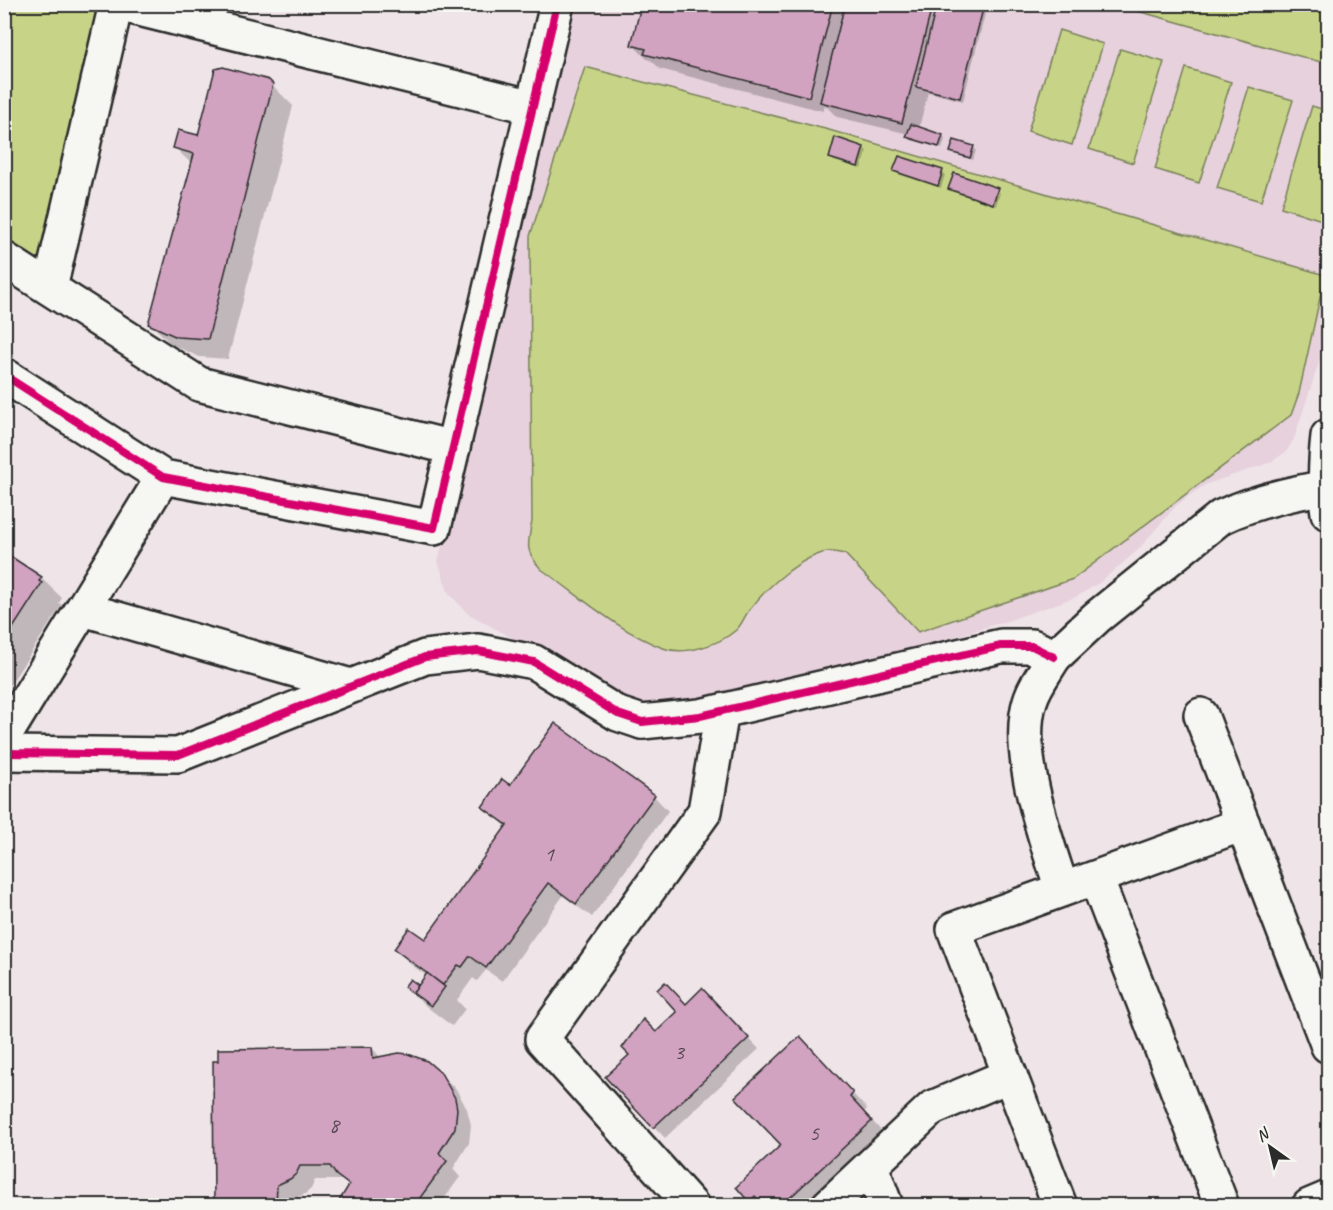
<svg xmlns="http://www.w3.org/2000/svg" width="1333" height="1210" font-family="Caveat,sans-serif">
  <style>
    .built { fill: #e6d1dc }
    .green { fill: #c7d488; stroke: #79805a; stroke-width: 1.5 }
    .shadow { fill: #0003; fill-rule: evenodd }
    .building { fill: #d2a2c1; stroke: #2b2b2b; stroke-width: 1.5 }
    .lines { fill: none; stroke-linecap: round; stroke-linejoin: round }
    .street-casing { stroke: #2b2b2b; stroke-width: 38 }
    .secondary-casing { stroke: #2b2b2b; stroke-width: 38 }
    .street { stroke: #f6f6f2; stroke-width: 33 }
    .secondary { stroke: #f6f6f2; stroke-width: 33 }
    .cycleway-casing { stroke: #f6f6f2; stroke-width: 11 }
    .cycleway { stroke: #d6006c; stroke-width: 8 }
    .labels { text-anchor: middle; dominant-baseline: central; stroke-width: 6; stroke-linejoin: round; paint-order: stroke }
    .number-label { font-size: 22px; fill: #554950 }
  </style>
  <rect width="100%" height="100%" fill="#efe5e8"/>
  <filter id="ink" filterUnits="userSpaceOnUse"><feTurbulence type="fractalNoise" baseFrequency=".0167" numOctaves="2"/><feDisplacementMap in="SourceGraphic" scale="12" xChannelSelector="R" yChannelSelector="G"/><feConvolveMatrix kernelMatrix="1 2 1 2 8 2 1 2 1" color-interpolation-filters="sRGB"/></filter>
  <g filter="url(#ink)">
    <polygon class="built" points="577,5 1328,5 1328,335 1294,439 1286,452 1269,463 1207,484 1187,497 1174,508 1137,551 1099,583 1076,597 1010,620 900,653 736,695 647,706 620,697 467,613 448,592 438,561 465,458 511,257"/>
    <g class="green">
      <polygon points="4,5 72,5 94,10 103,22 45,257 33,261 5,243"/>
      <polygon points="1116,5 1328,5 1328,64"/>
      <polygon points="1059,30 1103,44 1072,145 1028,131"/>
      <polygon points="1120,49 1164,62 1133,163 1089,149"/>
      <path d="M585 67 829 130 1325 275 1299 393 1291 415 1073 579 918 632 845 554C840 553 833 551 827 552 800 557 767 587 751 608 745 614 742 625 736 630 719 645 684 656 663 648 618 631 580 596 541 569 524 550 528 545 532 521L530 236Z"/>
      <polygon points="1186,68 1231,82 1199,183 1155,169"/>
      <polygon points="1249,87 1293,100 1261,201 1217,188"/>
      <polygon points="1312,106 1328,111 1328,210 1325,221 1281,207"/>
    </g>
    <g class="shadow">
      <path d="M631 4H1004L1002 13 978 7 985 14 963 101 928 92 919 128 942 136 945 139 942 149 911 140 909 134 837 117 825 105 823 111 660 69 652 61 647 59 633 45 641 14ZM922 5 937 9 935 17 930 12 920 10Z"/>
      <polygon points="268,81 293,106 228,359 199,357 171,344 150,323 193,165 175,148 199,137"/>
      <polygon points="973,147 976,150 973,160 955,154 952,151"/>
      <polygon points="863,148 867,151 861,169 834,161 831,157"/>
      <polygon points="895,171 942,172 945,175 941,188 898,174"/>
      <polygon points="950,188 997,189 1000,193 996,206 953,192"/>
      <polygon points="4,554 41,578 62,598 59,603 62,605 4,694"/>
      <polygon points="511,787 654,796 668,811 592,917 563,896 502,981 486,970 477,981 473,978 457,1000 465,1009 452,1026 427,1007 406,987 410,981 418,987 427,976 410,964 396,949 425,941 508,828 484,807"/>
      <polygon points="713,1001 759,1049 665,1138 607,1077 686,1006"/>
      <polygon points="372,1048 381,1058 440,1074 456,1089 467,1109 471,1125 469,1143 453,1169 460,1177 439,1206 338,1206 350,1186 343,1180 315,1180 311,1189 305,1194 291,1200 291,1206 215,1206"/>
      <polygon points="815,1053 867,1109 864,1112 886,1136 811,1206 755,1206 738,1187 783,1145"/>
    </g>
    <g class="building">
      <polygon points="636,4 833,4 809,97 644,54 646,49 631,45 641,6"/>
      <polygon points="845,4 906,4 931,11 902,123 820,102"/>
      <polygon points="927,4 964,4 983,9 960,98 916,87 936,7"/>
      <polygon points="223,67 269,80 273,84 208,339 177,337 148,324 194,154 173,148 178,130 198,135 215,69"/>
      <polygon points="911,124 943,135 939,147 906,137"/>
      <polygon points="835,137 864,147 858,167 829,158"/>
      <polygon points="954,140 974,146 970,158 950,152"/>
      <polygon points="899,156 943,170 938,186 893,171"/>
      <polygon points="954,173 998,188 993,204 948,189"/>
      <polygon points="4,552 42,577 39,581 42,583 4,642"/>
      <polygon points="555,723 655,795 576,904 548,883 486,968 470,956 462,967 458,965 443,985 394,949 409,928 425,939 507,825 482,807 502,779 510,785"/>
      <polygon points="427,973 445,987 431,1006 413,993"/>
      <polygon points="410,979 418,985 413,993 404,987"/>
      <polygon points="665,982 686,1004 702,988 749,1038 653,1128 605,1077 629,1055 622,1048 643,1019 656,1032 677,1012 657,990"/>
      <polygon points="800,1036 853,1093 850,1097 872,1121 781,1206 764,1206 755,1196 749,1202 736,1187 781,1145 735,1097"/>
      <polygon points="372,1047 373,1058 399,1053 408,1054 427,1061 441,1073 455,1098 457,1109 455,1128 439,1153 447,1161 414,1206 336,1206 349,1185 336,1175 330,1166 300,1166 296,1174 290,1179 277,1185 276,1206 214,1206 213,1061 218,1061 218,1049"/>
    </g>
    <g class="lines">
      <g class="street-casing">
        <g id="street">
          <polyline points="119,4 533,107"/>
          <polyline points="4,259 199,384 453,448"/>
          <polyline points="50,288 116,4"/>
          <polyline points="4,375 163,477 434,528 557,4"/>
          <polyline points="83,609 351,686"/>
          <path d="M1054 657C1046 671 1034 686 1030 701 1014 752 1046 840 1062 889"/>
          <polyline points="1201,715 1328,1046"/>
          <polyline points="4,737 163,477"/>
          <polyline points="4,753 178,755 425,657 478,651 534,662 618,714 642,722"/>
          <polyline points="1096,878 1222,1206"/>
          <polyline points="871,1166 886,1206"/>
          <polyline points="692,1206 542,1039 705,811 722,711"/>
          <polyline points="828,1206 932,1108 1010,1075"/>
          <polyline points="1060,1206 954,929 1243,824"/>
          <polyline points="1309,1206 1328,1198"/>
        </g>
      </g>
      <g class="secondary-casing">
        <g id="secondary">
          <path d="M1328 436C1325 463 1324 486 1328 513"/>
          <path d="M642 722 700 716 1001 646H1032L1054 657 1097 617 1221 517C1255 501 1291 493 1328 487"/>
        </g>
      </g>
      <use href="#street" class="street"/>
      <use href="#secondary" class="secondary"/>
      <g class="cycleway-casing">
        <g id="cycleway">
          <polyline points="4,375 163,477 434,528 557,4"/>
          <polyline points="4,753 178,755 425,657 478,651 534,662 618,714 642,722 700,716 1001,646 1032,646 1054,657"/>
        </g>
      </g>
      <use href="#cycleway" class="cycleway"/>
    </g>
  </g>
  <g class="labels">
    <g class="number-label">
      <text x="549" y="854">1</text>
      <text x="679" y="1052">3</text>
      <text x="334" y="1125">8</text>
      <text x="814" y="1133">5</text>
    </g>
  </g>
  <rect width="1333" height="1210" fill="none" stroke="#f6f6f2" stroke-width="24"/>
  <rect x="12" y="12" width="1309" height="1186" fill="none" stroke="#2b2b2b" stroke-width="2" filter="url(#ink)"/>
  <g transform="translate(1270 1147) rotate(326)" stroke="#f6f6f2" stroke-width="4.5" paint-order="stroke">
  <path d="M0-4.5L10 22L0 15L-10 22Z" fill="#2b2b2b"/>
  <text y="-9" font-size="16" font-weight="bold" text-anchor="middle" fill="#2b2b2b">N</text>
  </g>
</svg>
